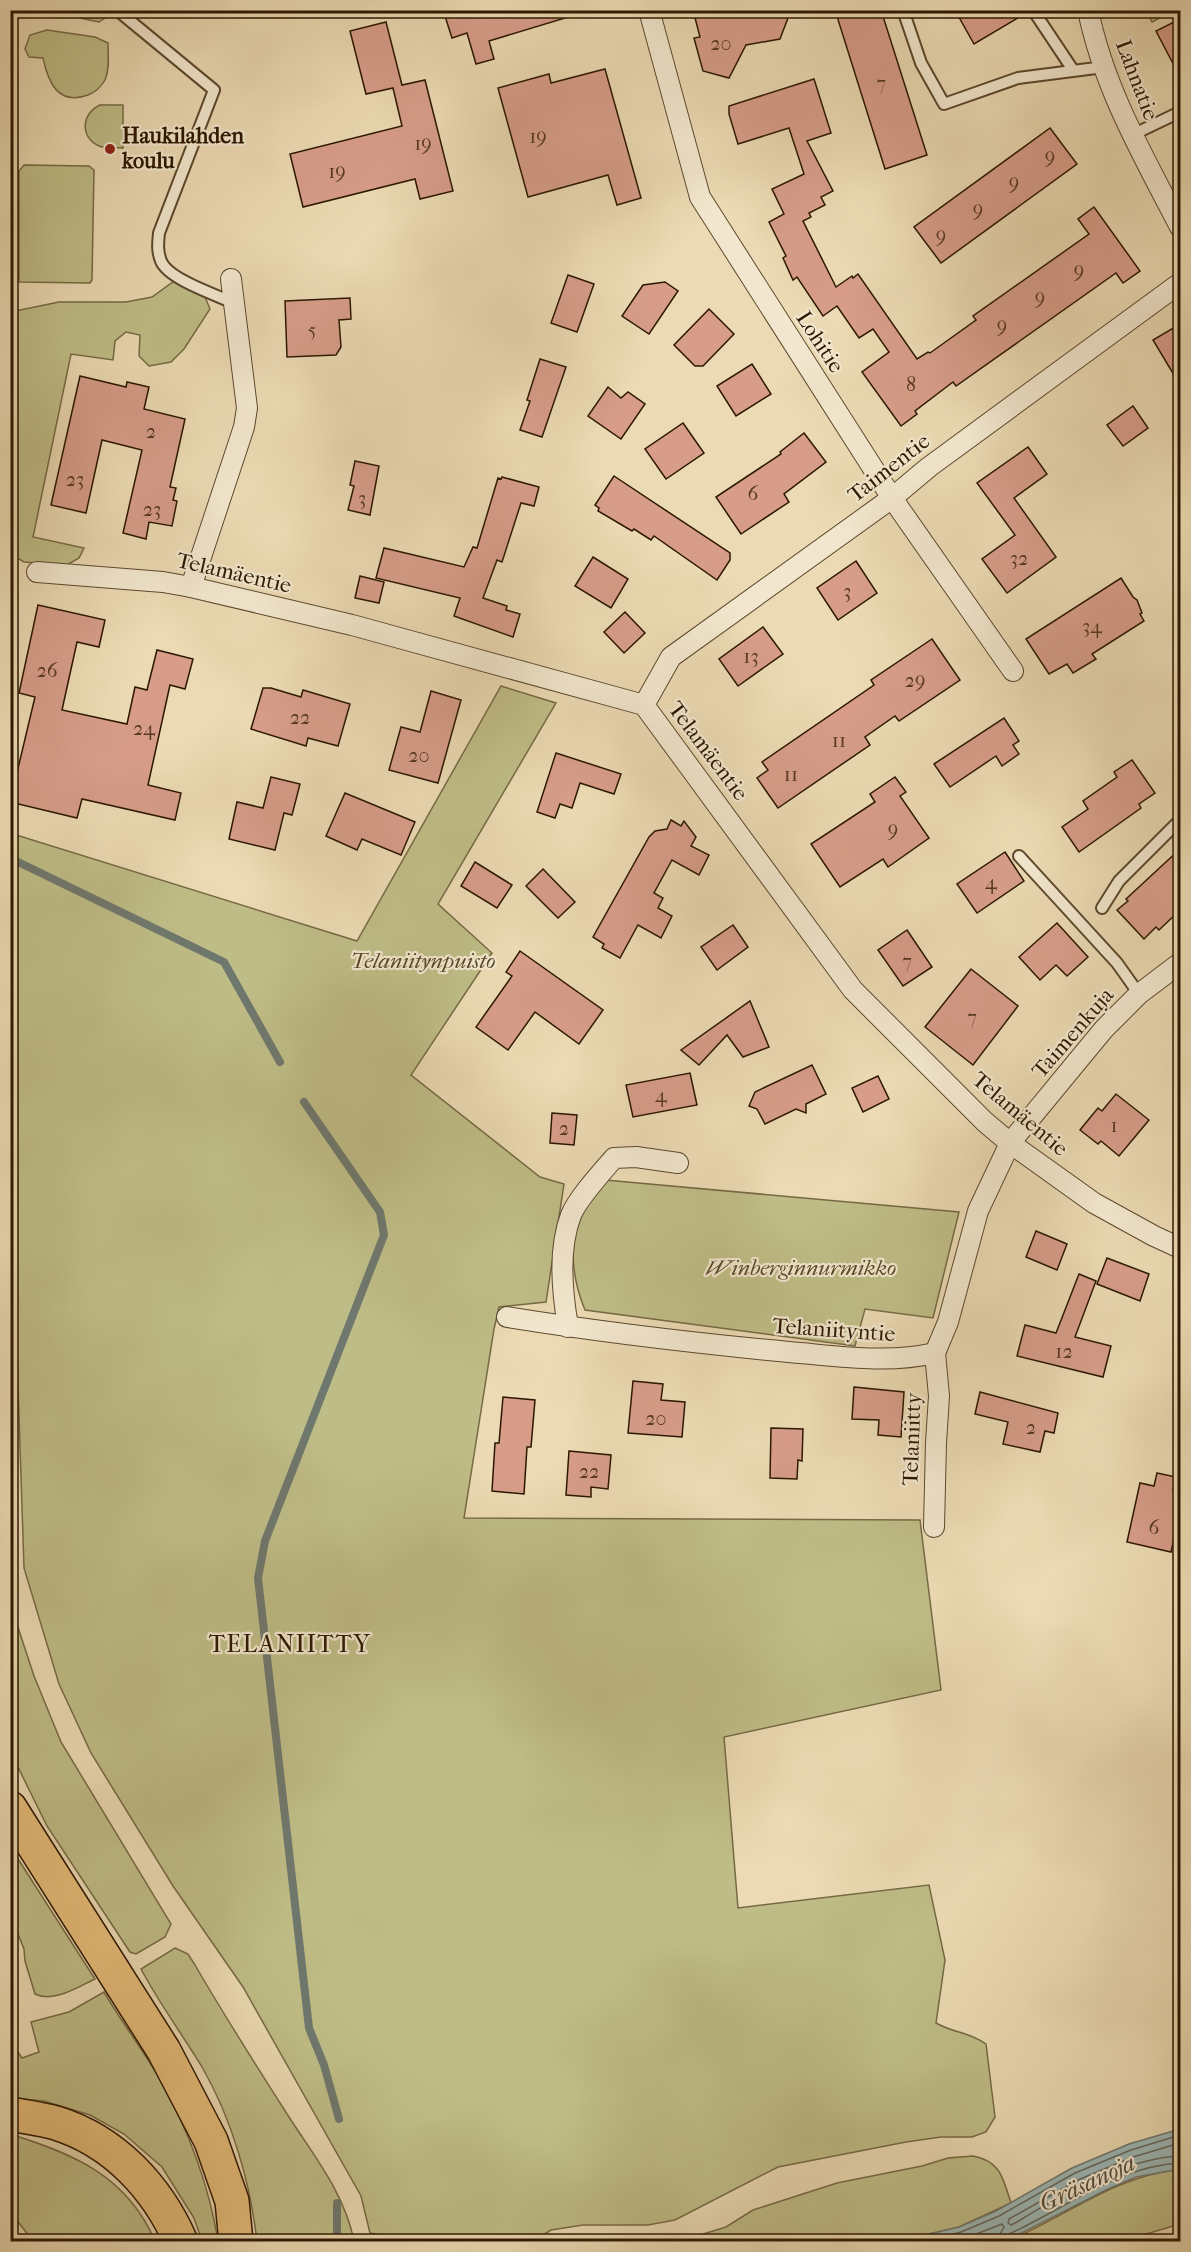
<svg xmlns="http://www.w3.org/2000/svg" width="1191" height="2252" font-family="'IM FELL French Canon',serif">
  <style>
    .green { fill: #bfbd87; stroke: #766a44; stroke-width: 1.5 }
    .water { fill: #9cb8b7; stroke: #6f786e; stroke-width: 1.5 }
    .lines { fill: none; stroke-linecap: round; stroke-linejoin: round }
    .shore { stroke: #64685c; stroke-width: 1.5 }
    .stream { stroke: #6f786e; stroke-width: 8 }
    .building { fill: #d79d89; stroke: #2c1700; stroke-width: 1.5 }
    .service-casing { stroke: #5c482d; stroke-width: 14 }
    .minor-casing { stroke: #5c482d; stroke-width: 22 }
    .motorway-casing { stroke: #2c1700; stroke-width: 36 }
    .service { stroke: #f2e7ce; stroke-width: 10 }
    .minor { stroke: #f2e7ce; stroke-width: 20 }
    .motorway { stroke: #e6bd7a; stroke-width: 33 }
    .poi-dot { fill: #8f2418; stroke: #f2e7ce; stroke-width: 2 }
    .labels { text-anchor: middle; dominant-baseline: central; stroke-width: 4.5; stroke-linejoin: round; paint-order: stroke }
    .number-label { font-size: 20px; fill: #573822 }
    .street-label { font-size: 22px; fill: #2c1700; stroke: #f2e7ce }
    .poi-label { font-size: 22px; font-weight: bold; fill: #2c1700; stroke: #f2e7ce; text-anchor: start }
    .park-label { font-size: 22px; font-style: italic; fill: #584928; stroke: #f2e7ce }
    .neighbourhood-label { font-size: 24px; letter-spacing: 1.5px; fill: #2c1700; stroke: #f2e7ce }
    .water-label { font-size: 24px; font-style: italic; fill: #534f40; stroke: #f2e7ce }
  </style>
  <rect width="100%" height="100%" fill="#ebdab3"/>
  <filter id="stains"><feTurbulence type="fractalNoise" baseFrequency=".00333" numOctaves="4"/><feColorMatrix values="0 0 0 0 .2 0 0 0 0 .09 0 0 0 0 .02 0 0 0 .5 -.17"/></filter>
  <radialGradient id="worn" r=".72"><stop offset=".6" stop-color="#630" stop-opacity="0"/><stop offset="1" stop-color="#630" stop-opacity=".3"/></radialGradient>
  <g class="green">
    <polygon points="59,11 104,11 105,18 99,22 70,16"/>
    <polygon points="1146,11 1173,11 1152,22"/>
    <path d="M47 30 95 37 108 43C108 55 110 68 105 80 101 87 96 92 88 95 58 106 48 82 43 58L29 57 25 49 30 35Z"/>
    <path d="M100 105H123V148C115 147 106 149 99 146 79 137 82 113 100 105Z"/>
    <polygon points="24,165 89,166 94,170 92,280 90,283 19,282 19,171"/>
    <polygon points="177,279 205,297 210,309 184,349 171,362 149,366 139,356 140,335 126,332 115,341 113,360 71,354 33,537 84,548 79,558 67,565 24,562 11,554 10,312 59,302 126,302 152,297"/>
    <path d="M501 686 556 703 438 904 492 953 411 1075 540 1177 564 1184 546 1302 499 1307 494 1329 464 1518 920 1520 941 1690 724 1737 738 1908 929 1885 945 1960 936 2023C953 2033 970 2032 986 2044L995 2117 986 2132 972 2137H941L906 2142 778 2167 675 2220 648 2225H583L551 2230 532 2242 421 2241 370 2233 361 2196 243 1987 173 1886 91 1753 59 1684 24 1568 11 1172 10 833 357 941Z"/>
    <path d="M605 1180 959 1212 933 1318 865 1309 855 1346 585 1310C573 1281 567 1244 582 1215 588 1203 598 1191 605 1180Z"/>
    <polygon points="10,1590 14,1615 34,1676 61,1742 171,1924 165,1937 136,1954 130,1952 47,1826 11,1753"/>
    <path d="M11 1848 95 1979C78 1987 54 2003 35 1994L25 1961 24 1949 11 1917Z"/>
    <path d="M175 1948 188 1954 195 1965C225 2017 257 2067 289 2117 314 2156 345 2194 354 2241H257C250 2182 232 2119 202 2067 182 2034 159 2003 141 1969Z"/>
    <path d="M10 1966C15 1982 21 1998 11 2013Z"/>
    <path d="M104 1992C122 2023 144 2051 161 2081 188 2130 209 2186 218 2241H202L194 2218 162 2167 124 2134 90 2115 44 2101 11 2098 10 2041 22 2058 39 2052 31 2022 69 2012Z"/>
    <path d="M10 2134C74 2154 127 2176 155 2241H33L11 2213Z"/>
    <path d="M973 2156C1001 2161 1003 2179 1011 2203L959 2227 899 2241 677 2242 726 2227 753 2210 837 2183 922 2166 948 2158Z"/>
    <path d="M1180 2169V2224L1123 2241 1006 2242C1067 2216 1112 2177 1180 2169Z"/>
  </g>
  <polygon class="water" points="1180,2129 1180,2169 1136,2177 1108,2189 1006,2241 899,2241 959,2227 996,2211 1072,2168 1129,2144"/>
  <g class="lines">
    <g class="shore">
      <path d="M1180 2143 1133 2157 1078 2180 1009 2219 1008 2223 1011 2225 1017 2222C1062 2194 1127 2158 1180 2156"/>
      <polyline points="924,2242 961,2232 999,2216 1075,2173 1131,2150 1180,2135"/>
      <polyline points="956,2242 1002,2224 1004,2227 1000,2234 998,2242"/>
      <path d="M1006 2242 1009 2234C1065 2209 1117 2166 1180 2163"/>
    </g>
    <g class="stream">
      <polyline points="14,860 224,962 280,1062"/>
      <polyline points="304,1102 380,1212 384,1235 265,1541 258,1578 309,2028 324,2065 339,2119"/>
      <polyline points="337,2242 337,2203"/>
    </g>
  </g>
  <g class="building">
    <polygon points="443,10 574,10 575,15 489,41 494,59 476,64 467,33 452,38"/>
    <polygon points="706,10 791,10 780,39 746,45 729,78 703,71 694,38 700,37 694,14"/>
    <polygon points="835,10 881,10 927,155 885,169"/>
    <polygon points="955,10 1026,10 1026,13 974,44"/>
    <polygon points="1180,19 1180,77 1156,31"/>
    <polygon points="386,22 402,85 425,80 453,191 420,199 415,179 303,207 290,154 402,126 393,88 366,94 350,31"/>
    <polygon points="605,69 641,198 617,205 608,175 528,197 498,88 549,74 551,83"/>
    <polygon points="814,79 831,133 807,141 833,191 821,197 825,205 809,213 811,217 803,221 836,287 852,276 853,278 858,274 917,359 928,352 930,353 976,320 973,316 1089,234 1078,219 1094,207 1140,271 1123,283 1116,273 956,386 953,382 915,411 917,414 901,426 862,372 889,352 873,329 859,338 837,306 823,316 797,277 793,280 783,258 786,256 769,222 784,214 772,189 804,174 789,128 738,144 729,114 729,106"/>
    <polygon points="1050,128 1077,164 941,263 914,227"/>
    <polygon points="568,275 594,284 577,332 551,323"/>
    <polygon points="665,282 678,291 649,334 622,316 643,285"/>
    <polygon points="350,298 351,319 339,320 341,347 336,355 287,357 285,301"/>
    <polygon points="709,309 734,334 703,366 695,366 674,345"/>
    <polygon points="1180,324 1180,385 1153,340"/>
    <polygon points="540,359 566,367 542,437 520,430 530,401 527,400"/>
    <polygon points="752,364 771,394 736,416 717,386"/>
    <polygon points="80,376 126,387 127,382 149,387 144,409 185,419 170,487 176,488 173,500 177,501 172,526 149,522 146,539 123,533 142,450 102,440 86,513 51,505"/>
    <polygon points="608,387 621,398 628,392 645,404 621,439 588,416"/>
    <polygon points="1133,406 1148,428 1123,446 1107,425"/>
    <polygon points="683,423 704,453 666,479 645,449"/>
    <polygon points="804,433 826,462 784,494 789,502 741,534 716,497 781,454 780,452"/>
    <polygon points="1028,447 1047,474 1014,498 1056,557 1007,593 982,559 1015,535 977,483"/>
    <polygon points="355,461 379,466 370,515 348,510 354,486 350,485"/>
    <polygon points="614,476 730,553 730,560 717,580 654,536 651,540 634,529 632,531 598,511 599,508 595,505"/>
    <polygon points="502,477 539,487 534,506 521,503 502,562 497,560 483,598 507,606 506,610 520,614 513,637 454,616 460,598 376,578 384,548 464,567 473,547 477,548 498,478 501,479"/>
    <polygon points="593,557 628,579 611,608 575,586"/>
    <polygon points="856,561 877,593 838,620 817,588"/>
    <polygon points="360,576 384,582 379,603 355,598"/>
    <polygon points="1121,578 1133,597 1137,600 1142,613 1140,614 1144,621 1092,654 1096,659 1073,673 1067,664 1049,674 1026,639"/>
    <polygon points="38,605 105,620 99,647 77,642 62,710 127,724 135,687 147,690 157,650 193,659 185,689 170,685 148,785 181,793 175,820 82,799 77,818 10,802 35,697 19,693"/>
    <polygon points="625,612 645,633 624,653 604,632"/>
    <polygon points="763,627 783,654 738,686 719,659"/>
    <polygon points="932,639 960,680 899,721 895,716 865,737 870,745 778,808 757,778 768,770 762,762 874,685 871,680"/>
    <polygon points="263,688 271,688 301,697 303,690 350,704 338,746 308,738 306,746 251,729"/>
    <polygon points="431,691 461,700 438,783 389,770 401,727 420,732"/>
    <polygon points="1004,718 1019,741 1013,745 1019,754 1002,766 996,756 950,787 934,764"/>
    <polygon points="556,753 621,774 614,794 580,783 572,808 560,804 555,818 537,812"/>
    <polygon points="1132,760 1155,793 1139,804 1141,808 1079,852 1062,827 1088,809 1083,801 1117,777 1114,772"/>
    <polygon points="271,777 300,784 292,815 284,813 275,850 229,839 237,802 263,808"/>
    <polygon points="895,777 906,792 900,796 929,838 888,867 883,859 840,887 811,844 875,802 870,794"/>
    <polygon points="345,793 415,822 401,855 362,839 357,850 326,836"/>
    <polygon points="671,820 681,826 684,821 696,837 691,846 709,855 699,875 672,860 654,893 663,898 658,908 672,916 661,938 638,925 620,958 602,948 604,944 593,937 649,837 655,831 667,829"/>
    <polygon points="1180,849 1180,910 1159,930 1156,927 1144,939 1117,910 1128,901 1126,899"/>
    <polygon points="1005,852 1024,881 977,913 957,884"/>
    <polygon points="475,862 512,885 497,908 461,886"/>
    <polygon points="543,869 575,902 558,918 526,886"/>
    <polygon points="1057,923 1088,957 1067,976 1056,965 1040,980 1019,957"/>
    <polygon points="733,925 748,947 717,970 701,947"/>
    <polygon points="907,930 932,967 903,986 878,950"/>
    <polygon points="520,951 603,1010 579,1044 535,1012 508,1050 476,1027 512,976 506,972"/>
    <polygon points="971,969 1018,1006 973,1065 925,1027"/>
    <polygon points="750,1001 769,1047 743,1057 727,1035 699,1065 681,1050"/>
    <polygon points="812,1065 826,1094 806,1104 806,1113 796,1109 765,1124 757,1109 749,1106 755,1092"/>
    <polygon points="690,1073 697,1105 633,1117 626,1085"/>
    <polygon points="878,1076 889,1099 863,1112 852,1088"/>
    <polygon points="1116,1094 1149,1120 1119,1156 1101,1141 1098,1144 1080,1130 1098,1108 1102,1111"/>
    <polygon points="552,1113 577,1115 574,1145 550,1143"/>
    <polygon points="1036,1231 1067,1244 1057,1270 1026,1257"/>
    <polygon points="1107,1258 1149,1274 1140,1301 1097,1284"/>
    <polygon points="1079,1274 1096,1281 1075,1337 1111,1346 1103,1377 1017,1356 1025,1325 1056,1333"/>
    <polygon points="633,1381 663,1384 661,1400 685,1402 682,1437 628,1433"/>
    <polygon points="854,1387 904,1392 901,1437 878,1435 879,1420 852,1419"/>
    <polygon points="980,1392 1058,1413 1054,1433 1045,1431 1040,1452 1003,1444 1008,1422 975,1414"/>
    <polygon points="503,1397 535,1400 531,1447 527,1447 524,1494 492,1491 495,1443 499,1443"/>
    <polygon points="771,1428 803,1429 802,1461 798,1460 797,1479 770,1478"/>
    <polygon points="569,1451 611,1455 608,1489 591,1487 591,1497 566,1495"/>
    <polygon points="1157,1473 1176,1477 1173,1491 1180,1492 1180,1512 1171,1552 1127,1542 1140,1483 1154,1486"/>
  </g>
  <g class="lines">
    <g class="service-casing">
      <g id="service">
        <path d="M117 10 214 90 159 233C158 243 157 251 161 261 168 279 216 295 234 303"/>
        <polyline points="903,10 921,63 944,104 1018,78 1104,67"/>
        <polyline points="1033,10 1073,70"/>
        <polyline points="1132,135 1180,112"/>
        <polyline points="1019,856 1117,963 1139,994"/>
        <polyline points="1102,908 1119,881 1180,820"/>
      </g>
    </g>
    <g class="minor-casing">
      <g id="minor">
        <polyline points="649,10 700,197 892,498 1013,671"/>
        <path d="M1088 10C1104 89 1144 157 1180 227"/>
        <polyline points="37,572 163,582 191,587 352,625 644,705 853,990 985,1122 1010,1143 1094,1203 1154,1236 1180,1248"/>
        <polyline points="191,587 244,427 247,408 231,279"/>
        <polyline points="644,705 671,657 892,498 929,467 1180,283"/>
        <path d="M507 1317C600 1332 694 1343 789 1352 838 1356 887 1364 935 1353L948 1322 978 1211 1010 1143 1104 1029 1139 994 1180 963"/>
        <path d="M568 1327C562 1291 558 1249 571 1215 578 1198 601 1173 614 1158L636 1157 678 1163"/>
        <polyline points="934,1527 936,1443 939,1396 935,1353"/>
      </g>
    </g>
    <g class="motorway-casing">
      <g id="motorway">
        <polyline points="10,1808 164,2051 211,2141 232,2201 236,2242"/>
        <path d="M10 2114C26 2117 42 2119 56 2123 114 2141 157 2187 181 2242"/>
      </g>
    </g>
    <use href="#service" class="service"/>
    <use href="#minor" class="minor"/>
    <use href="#motorway" class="motorway"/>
  </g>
  <circle class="poi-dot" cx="110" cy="149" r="6"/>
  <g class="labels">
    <g class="number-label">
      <text x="721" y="43">20</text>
      <text x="881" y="83">7</text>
      <text x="538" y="136">19</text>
      <text x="423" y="143">19</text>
      <text x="1050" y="156">9</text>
      <text x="337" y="171">19</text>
      <text x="1014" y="182">9</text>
      <text x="978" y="209">9</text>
      <text x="941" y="235">9</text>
      <text x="1079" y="270">9</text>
      <text x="1040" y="297">9</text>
      <text x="1002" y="325">9</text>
      <text x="312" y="330">5</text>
      <text x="911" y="384">8</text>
      <text x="151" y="431">2</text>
      <text x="75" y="479">23</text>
      <text x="753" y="493">6</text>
      <text x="362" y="498">3</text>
      <text x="152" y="509">23</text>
      <text x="1019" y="558">32</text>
      <text x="847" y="591">3</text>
      <text x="1092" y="626">34</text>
      <text x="751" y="656">13</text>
      <text x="47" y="670">26</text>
      <text x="915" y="680">29</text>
      <text x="300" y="717">22</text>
      <text x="144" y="728">24</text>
      <text x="839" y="740">11</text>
      <text x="419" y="755">20</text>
      <text x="791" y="774">11</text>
      <text x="893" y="829">9</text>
      <text x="991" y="882">4</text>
      <text x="907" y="961">7</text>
      <text x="972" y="1017">7</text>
      <text x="661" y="1095">4</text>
      <text x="1114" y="1125">1</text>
      <text x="564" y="1128">2</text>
      <text x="1064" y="1351">12</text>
      <text x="656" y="1418">20</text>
      <text x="1031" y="1427">2</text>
      <text x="589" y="1471">22</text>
      <text x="1154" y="1527">6</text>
    </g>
    <g class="street-label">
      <text transform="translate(1137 80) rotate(69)">Lahnatie</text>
      <text transform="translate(820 342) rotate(57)">Lohitie</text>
      <text transform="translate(889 468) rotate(-38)">Taimentie</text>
      <text transform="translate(234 573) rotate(13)">Telamäentie</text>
      <text transform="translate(708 751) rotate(53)">Telamäentie</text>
      <text transform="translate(1073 1033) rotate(-49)">Taimenkuja</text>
      <text transform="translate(1020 1114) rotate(40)">Telamäentie</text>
      <text transform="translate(834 1330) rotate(4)">Telaniityntie</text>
      <text transform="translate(912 1439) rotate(-88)">Telaniitty</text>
    </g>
    <g class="poi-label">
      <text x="122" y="136">Haukilahden<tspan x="122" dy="25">koulu</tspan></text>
    </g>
    <g class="park-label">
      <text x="423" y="961">Telaniitynpuisto</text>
      <text x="801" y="1268">Winberginnurmikko</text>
    </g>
    <g class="neighbourhood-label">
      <text x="290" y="1644">TELANIITTY</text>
    </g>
    <g class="water-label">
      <text transform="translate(1087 2183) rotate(-25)">Gräsanoja</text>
    </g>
  </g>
  <rect width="1191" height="2252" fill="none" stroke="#ebdab3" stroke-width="36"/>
  <rect x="12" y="12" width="1167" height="2228" fill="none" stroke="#2c1700" stroke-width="3"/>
  <rect x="18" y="18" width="1155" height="2216" fill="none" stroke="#2c1700" stroke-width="1.5"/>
  <rect width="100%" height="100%" filter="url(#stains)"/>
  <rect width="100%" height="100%" fill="url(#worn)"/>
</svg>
